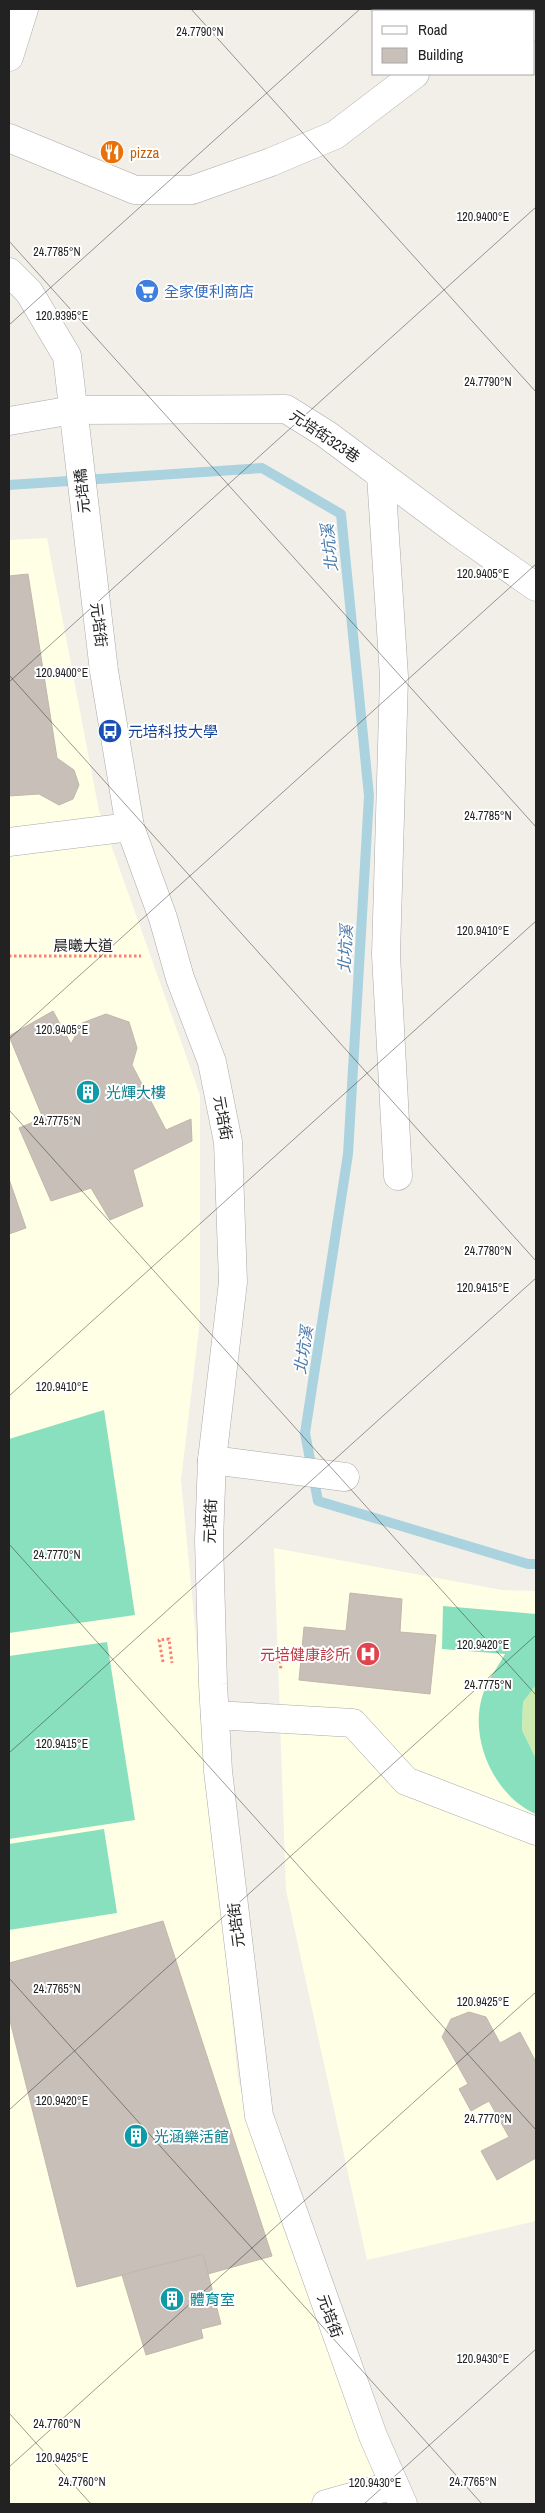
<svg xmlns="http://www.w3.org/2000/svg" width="545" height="2513" font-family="'Archivo Narrow','Noto Sans TC',sans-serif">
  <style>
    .education { fill: #ffffe5 }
    .grass { fill: #cdebb0 }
    .pitch { fill: #88e0be }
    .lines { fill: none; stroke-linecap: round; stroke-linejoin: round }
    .stream { stroke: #aad3df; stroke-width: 10 }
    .building { fill: #c7bfb8; stroke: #c4b6ab }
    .minor-casing { stroke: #a9a9a9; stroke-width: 29 }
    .path { stroke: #fa8072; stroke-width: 3; stroke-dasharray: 2.5 2.5; stroke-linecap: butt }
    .minor { stroke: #fff; stroke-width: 28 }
    .ticks { fill: none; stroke: #222; stroke-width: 1; stroke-opacity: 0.45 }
    .labels { text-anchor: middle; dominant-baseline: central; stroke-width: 4; stroke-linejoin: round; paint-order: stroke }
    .food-label { font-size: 15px; fill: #c56008; stroke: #fff; text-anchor: start }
    .shop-label { font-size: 15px; fill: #366cbe; stroke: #fff; text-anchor: start }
    .street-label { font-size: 15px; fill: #222; stroke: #fff }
    .transit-label { font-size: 15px; fill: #164399; stroke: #fff; text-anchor: start }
    .culture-label { font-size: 15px; fill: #0d838f; stroke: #fff; text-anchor: start }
    .health-label { font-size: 15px; fill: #be3a42; stroke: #fff; text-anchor: end }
    .water-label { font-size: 16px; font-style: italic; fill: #4a7aab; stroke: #fff }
    .ticks-label { font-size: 12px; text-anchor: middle; fill: #222; stroke: #fff; stroke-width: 4; stroke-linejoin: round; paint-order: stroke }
  </style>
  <rect width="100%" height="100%" fill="#f2efe9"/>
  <g class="education">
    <polygon points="47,538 99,811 200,1095 200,1320 181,1480 238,2080 301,2273 402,2504 9,2504 9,540"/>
    <polygon points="274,1548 502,1590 536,1591 536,2221 367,2260 286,1890"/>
  </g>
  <polygon class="grass" points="536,1685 536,1759 522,1730 523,1702"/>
  <g class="pitch">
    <polygon points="104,1410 135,1615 9,1633 9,1439"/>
    <path d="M443 1606 536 1614V1685L523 1702 522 1730 536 1759V1814C494 1796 468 1738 483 1694 487 1680 498 1667 505 1654L442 1649Z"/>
    <polygon points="107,1642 135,1820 9,1839 9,1656"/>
    <polygon points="104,1829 117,1913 9,1930 9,1844"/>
  </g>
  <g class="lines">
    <polyline class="stream" points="9,485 262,468 341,514 369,796 348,1154 305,1433 318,1501 528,1564 536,1564"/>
  </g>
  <g class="building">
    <polygon points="28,574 57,758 74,770 79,785 73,799 59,805 39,794 9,796 9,576"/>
    <polygon points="53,1011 71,1044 82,1023 106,1014 129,1022 137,1048 132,1065 166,1130 191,1119 192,1141 133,1170 143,1206 110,1220 91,1188 51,1201 19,1128 43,1118 9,1036"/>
    <polygon points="9,1179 26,1228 9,1234"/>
    <polygon points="350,1593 402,1599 400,1632 436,1635 430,1694 299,1680 304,1627 346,1631"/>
    <polygon points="163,1921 272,2256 208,2274 203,2254 77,2287 9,2017 9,1963"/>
    <polygon points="469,2012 486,2017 500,2043 520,2032 536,2062 536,2158 497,2180 481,2151 509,2137 489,2101 471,2111 459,2089 468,2084 442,2037 451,2019"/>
    <polygon points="203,2254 221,2324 201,2329 203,2338 146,2355 122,2275"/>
  </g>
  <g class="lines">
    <g class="minor-casing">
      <g id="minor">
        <polyline points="534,26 536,26"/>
        <polyline points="9,57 24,9"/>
        <polyline points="9,138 135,190 192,190 271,162 335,135 415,74"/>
        <polyline points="9,272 29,292 67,356 104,671 130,827 163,918 180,978 212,1062 228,1142 233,1282 212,1460 209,1540 213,1684 218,1771 259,2116 373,2436 403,2504"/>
        <polyline points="9,421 73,410 286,409 326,434 459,533 536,587"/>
        <polyline points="381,475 394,677 386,955 398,1176"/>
        <polyline points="9,842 130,827"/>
        <polyline points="212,1460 345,1477"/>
        <polyline points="215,1715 353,1723 406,1781 536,1831"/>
        <polyline points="326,2504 394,2485"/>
      </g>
    </g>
    <g class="path">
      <polyline points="9,956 141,956"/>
      <polyline points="279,1651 281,1670"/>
      <polyline points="163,1662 159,1640 169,1639 172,1663"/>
    </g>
    <use href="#minor" class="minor"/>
  </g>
  <path class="ticks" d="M191 9 536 392M9 241 536 827M9 325 360 9M9 675 536 1261M9 682 536 207M9 1039 536 564M9 1110 536 1695M9 1396 536 921M9 1544 536 2130M9 1753 536 1278M9 1978 482 2504M9 2110 536 1635M9 2413 91 2504M9 2467 536 1992M364 2504 536 2349"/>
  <defs>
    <g id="restaurant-disc" transform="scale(1.25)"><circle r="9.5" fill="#e8710a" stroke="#fff"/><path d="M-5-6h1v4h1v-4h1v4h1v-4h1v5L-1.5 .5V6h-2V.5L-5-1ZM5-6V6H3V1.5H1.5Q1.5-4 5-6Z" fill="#fff"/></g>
    <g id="supermarket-disc" transform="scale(1.25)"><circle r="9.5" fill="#3f7fe0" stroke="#fff"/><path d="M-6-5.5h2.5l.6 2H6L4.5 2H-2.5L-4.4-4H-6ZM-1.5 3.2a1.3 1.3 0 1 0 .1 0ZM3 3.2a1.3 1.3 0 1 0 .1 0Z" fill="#fff"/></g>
    <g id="bus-disc" transform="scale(1.25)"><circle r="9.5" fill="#1a4fb4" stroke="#fff"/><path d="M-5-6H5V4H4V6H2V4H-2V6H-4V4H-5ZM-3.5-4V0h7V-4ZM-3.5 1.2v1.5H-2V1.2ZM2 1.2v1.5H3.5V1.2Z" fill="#fff"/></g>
    <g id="building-disc" transform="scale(1.25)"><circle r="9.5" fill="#0f9aa8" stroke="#fff"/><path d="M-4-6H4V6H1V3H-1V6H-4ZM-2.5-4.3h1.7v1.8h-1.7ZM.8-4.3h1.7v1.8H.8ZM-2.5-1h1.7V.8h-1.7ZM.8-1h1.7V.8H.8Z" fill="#fff"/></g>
    <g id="hospital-disc" transform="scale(1.25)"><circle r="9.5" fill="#e0444e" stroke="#fff"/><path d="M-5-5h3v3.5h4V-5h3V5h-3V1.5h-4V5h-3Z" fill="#fff"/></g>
  </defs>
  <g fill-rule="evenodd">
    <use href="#restaurant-disc" x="112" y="152"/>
    <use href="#supermarket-disc" x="147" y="291"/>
    <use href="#bus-disc" x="110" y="731"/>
    <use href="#building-disc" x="88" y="1092"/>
    <use href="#hospital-disc" x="368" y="1654"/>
    <use href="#building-disc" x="136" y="2136"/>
    <use href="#building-disc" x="172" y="2299"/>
  </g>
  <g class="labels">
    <g class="food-label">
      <text x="130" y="152">pizza</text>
    </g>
    <g class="shop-label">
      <text x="164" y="291">全家便利商店</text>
    </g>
    <g class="street-label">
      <text transform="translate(325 436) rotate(34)">元培街323巷</text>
      <text transform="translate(82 491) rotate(-96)">元培橋</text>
      <text transform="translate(99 625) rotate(83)">元培街</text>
      <text x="83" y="945">晨曦大道</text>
      <text transform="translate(223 1118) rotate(80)">元培街</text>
      <text transform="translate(210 1521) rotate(-88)">元培街</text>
      <text transform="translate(236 1925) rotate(-97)">元培街</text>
      <text transform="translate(330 2316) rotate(70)">元培街</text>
    </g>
    <g class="transit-label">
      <text x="128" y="731">元培科技大學</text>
    </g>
    <g class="culture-label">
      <text x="106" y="1092">光輝大樓</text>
      <text x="154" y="2136">光涵樂活館</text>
      <text x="190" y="2299">體育室</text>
    </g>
    <g class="health-label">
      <text x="350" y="1654">元培健康診所</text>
    </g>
    <g class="water-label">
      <text transform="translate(329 548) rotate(-96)">北坑溪</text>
      <text transform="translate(345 949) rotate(-87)">北坑溪</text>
      <text transform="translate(303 1350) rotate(-81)">北坑溪</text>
    </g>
  </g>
  <g class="ticks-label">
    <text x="200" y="36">24.7790°N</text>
    <text x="483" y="221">120.9400°E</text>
    <text x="57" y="256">24.7785°N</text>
    <text x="62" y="320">120.9395°E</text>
    <text x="488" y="386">24.7790°N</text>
    <text x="483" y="578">120.9405°E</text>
    <text x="62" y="677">120.9400°E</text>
    <text x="488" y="820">24.7785°N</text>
    <text x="483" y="935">120.9410°E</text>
    <text x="62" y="1034">120.9405°E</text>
    <text x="57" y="1125">24.7775°N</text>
    <text x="488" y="1255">24.7780°N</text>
    <text x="483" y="1292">120.9415°E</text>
    <text x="62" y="1391">120.9410°E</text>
    <text x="57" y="1559">24.7770°N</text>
    <text x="483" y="1649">120.9420°E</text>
    <text x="488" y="1689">24.7775°N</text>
    <text x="62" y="1748">120.9415°E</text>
    <text x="57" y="1993">24.7765°N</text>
    <text x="483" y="2006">120.9425°E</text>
    <text x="62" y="2105">120.9420°E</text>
    <text x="488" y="2123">24.7770°N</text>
    <text x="483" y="2363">120.9430°E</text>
    <text x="57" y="2428">24.7760°N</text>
    <text x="62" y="2462">120.9425°E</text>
    <text x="82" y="2486">24.7760°N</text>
    <text x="473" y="2486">24.7765°N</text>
    <text x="375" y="2487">120.9430°E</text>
  </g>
  <rect width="545" height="2513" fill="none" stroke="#222222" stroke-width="20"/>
  <rect x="372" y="10" width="162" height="65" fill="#ffffff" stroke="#a7a7a7"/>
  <rect x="382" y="26" width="25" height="8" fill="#ffffff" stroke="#a7a7a7"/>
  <text x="418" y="35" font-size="15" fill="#222222">Road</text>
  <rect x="382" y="48" width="25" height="15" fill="#c7bfb8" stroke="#a7a7a7"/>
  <text x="418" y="60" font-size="15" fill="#222222">Building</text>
</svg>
